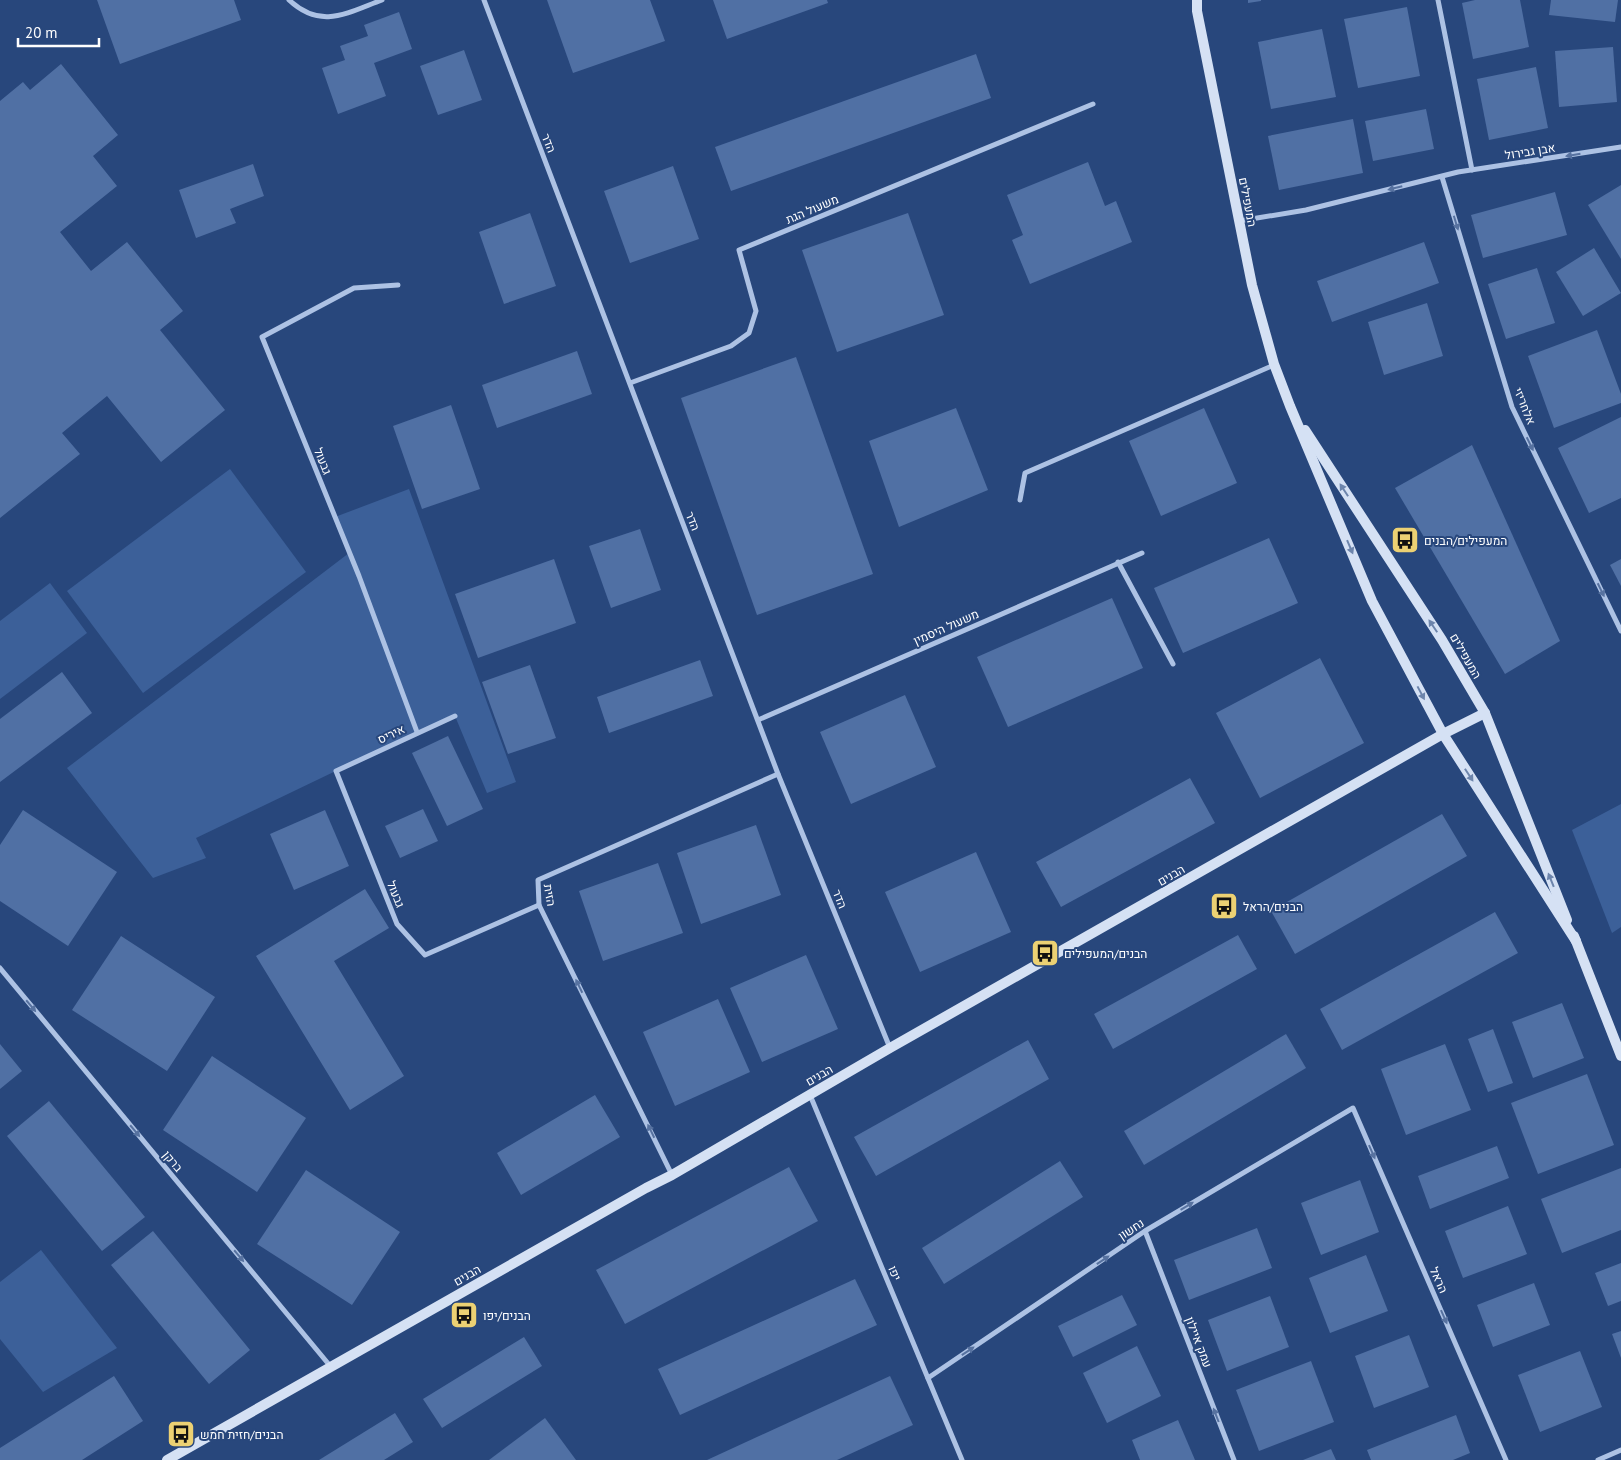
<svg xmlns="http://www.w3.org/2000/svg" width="1621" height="1460" font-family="'PT Sans',Heebo,sans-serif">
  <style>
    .green { fill: #3c6099 }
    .building { fill: #5070a4 }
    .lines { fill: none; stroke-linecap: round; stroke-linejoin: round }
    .street { stroke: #adc2e4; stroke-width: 5 }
    .secondary { stroke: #d5e1f4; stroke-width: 10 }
    .oneway { fill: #5772a0 }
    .oneway2 { fill: #6d85ac }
    .labels { text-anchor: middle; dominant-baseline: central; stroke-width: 4; stroke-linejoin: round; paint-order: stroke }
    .street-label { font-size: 12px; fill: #fff; stroke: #28477c }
    .poi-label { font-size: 12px; fill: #fff; stroke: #28477c; text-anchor: start }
  </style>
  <rect width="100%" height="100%" fill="#28477c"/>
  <g class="green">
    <polygon points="230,469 306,572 143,693 67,591"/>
    <polygon points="409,489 516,782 487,793 455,716 417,732 196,838 206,858 153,878 67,768 349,553 335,517"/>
    <polygon points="50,583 87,633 0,699 0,621"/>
    <polygon points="1621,804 1621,927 1612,933 1572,830"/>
    <polygon points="41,1250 117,1348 43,1392 0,1339 0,1282"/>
  </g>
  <g class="building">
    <polygon points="97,0 234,0 241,20 120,64"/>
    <polygon points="547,0 650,0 665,41 573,73"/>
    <polygon points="713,0 827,0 828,3 727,39"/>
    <polygon points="1248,0 1261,0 1261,1 1248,3"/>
    <polygon points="1475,0 1520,0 1529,47 1473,59 1462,3"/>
    <polygon points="1551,0 1618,0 1615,22 1549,15"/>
    <polygon points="1407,7 1420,76 1358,88 1344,19"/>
    <polygon points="399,12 412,49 374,63 386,96 338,114 322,68 345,60 340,46 368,36 364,25"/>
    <polygon points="1322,29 1336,97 1271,109 1258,42"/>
    <polygon points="1613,47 1617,102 1559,107 1555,51"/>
    <polygon points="464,50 482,100 438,115 420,66"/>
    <polygon points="976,54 991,98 731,191 715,147"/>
    <polygon points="61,64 118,135 93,156 117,186 60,232 91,271 127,242 183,311 160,330 225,410 161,462 107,396 62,433 80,454 0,518 0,101 23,82 30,90"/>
    <polygon points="1536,67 1548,128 1489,140 1477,79"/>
    <polygon points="1426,109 1434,149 1373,161 1365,121"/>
    <polygon points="1353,119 1363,173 1279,190 1268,136"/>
    <polygon points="1088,162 1105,206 1116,201 1132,242 1030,284 1012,240 1023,235 1007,195"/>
    <polygon points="253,164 264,196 230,209 236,223 196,238 179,190"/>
    <polygon points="673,166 699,239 630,263 604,191"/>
    <polygon points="1621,185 1621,259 1588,205"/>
    <polygon points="1555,192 1567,235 1483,258 1471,215"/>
    <polygon points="530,213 556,286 504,304 479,232"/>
    <polygon points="908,213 944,315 837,352 802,250"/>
    <polygon points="1424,242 1439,283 1332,322 1317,281"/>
    <polygon points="1594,248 1621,293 1583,316 1556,272"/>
    <polygon points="1537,268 1555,323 1506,339 1488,284"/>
    <polygon points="1427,303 1443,356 1384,375 1368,322"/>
    <polygon points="1597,330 1621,394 1621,403 1554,428 1528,356"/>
    <polygon points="577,351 592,394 497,428 482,385"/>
    <polygon points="796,357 873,574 757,615 681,398"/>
    <polygon points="451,405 480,489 422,509 393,426"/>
    <polygon points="956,408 988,490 899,527 869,441"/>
    <polygon points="1204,408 1237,483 1161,516 1129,441"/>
    <polygon points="1621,417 1621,498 1589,513 1558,448"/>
    <polygon points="1472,445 1560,641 1505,674 1395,488"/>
    <polygon points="640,529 661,590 611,608 589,546"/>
    <polygon points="1269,538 1298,603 1183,653 1154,588"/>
    <polygon points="554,559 576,623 478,658 455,594"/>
    <polygon points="1621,559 1621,586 1610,565"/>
    <polygon points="1112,598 1143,668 1008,727 977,657"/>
    <polygon points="1320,658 1364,743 1260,798 1216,713"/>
    <polygon points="700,660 713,696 609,733 597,697"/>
    <polygon points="530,665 556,738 508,754 482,682"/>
    <polygon points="62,672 92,713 0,782 0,719"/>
    <polygon points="905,695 936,767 851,804 820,732"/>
    <polygon points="448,736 483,809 447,826 412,753"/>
    <polygon points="1190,778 1215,823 1061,907 1036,862"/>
    <polygon points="423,809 438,841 400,858 385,826"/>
    <polygon points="23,810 117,872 68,946 0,901 0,845"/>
    <polygon points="325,810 349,866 294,890 270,834"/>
    <polygon points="1442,814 1467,856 1295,954 1271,911"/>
    <polygon points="756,825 781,895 701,924 677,853"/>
    <polygon points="976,852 1011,932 920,972 885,892"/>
    <polygon points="658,863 683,933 603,961 579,891"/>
    <polygon points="365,889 389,928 334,961 404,1076 350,1110 256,956"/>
    <polygon points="1495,912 1518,953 1342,1050 1320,1009"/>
    <polygon points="1238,935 1257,969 1113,1049 1094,1014"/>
    <polygon points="121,936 215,997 167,1071 72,1010"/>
    <polygon points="806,955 838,1029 762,1062 730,988"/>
    <polygon points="718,999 750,1072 675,1106 643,1032"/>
    <polygon points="1562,1003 1584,1058 1533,1078 1512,1022"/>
    <polygon points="1493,1029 1513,1083 1488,1092 1468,1039"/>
    <polygon points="1286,1034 1306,1068 1144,1165 1124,1131"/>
    <polygon points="1028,1040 1049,1079 876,1176 854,1137"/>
    <polygon points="0,1044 22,1071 0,1089"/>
    <polygon points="1445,1044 1471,1110 1406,1135 1381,1069"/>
    <polygon points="212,1056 306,1118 257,1192 163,1130"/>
    <polygon points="1587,1074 1614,1145 1538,1174 1511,1103"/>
    <polygon points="595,1095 620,1137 521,1195 497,1153"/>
    <polygon points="49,1101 145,1217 102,1251 7,1136"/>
    <polygon points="1497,1146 1509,1178 1430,1209 1418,1176"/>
    <polygon points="1060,1161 1083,1197 944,1284 922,1248"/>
    <polygon points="789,1167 818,1221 625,1324 596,1270"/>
    <polygon points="1621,1168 1621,1230 1562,1253 1541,1199"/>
    <polygon points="306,1170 400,1232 352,1305 257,1244"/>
    <polygon points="1360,1180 1379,1232 1321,1255 1301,1203"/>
    <polygon points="1508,1206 1527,1254 1463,1278 1445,1231"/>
    <polygon points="1257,1228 1272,1268 1189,1300 1174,1260"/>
    <polygon points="153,1231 250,1350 209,1384 111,1265"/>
    <polygon points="1366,1255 1388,1311 1330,1333 1309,1278"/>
    <polygon points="1621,1263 1621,1301 1608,1306 1595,1273"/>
    <polygon points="855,1279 877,1325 680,1415 658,1369"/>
    <polygon points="1534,1283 1550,1325 1493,1347 1477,1305"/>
    <polygon points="1122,1295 1137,1325 1073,1357 1058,1326"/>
    <polygon points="1270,1296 1289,1347 1227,1371 1208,1320"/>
    <polygon points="1621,1331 1621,1358 1612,1334"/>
    <polygon points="1409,1335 1429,1387 1374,1408 1355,1356"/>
    <polygon points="524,1337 542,1366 442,1428 423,1399"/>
    <polygon points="1137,1346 1161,1396 1107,1423 1083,1373"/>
    <polygon points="1580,1351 1602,1407 1540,1432 1518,1375"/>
    <polygon points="1311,1361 1334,1422 1259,1451 1236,1390"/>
    <polygon points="114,1376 143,1421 82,1460 0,1460 0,1448"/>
    <polygon points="890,1376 913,1425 837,1460 707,1460"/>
    <polygon points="395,1413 413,1442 384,1460 319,1460"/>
    <polygon points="1456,1415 1470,1453 1453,1460 1371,1460 1367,1450"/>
    <polygon points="545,1418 576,1460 489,1460"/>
    <polygon points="1178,1420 1195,1460 1140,1460 1132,1440"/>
    <polygon points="1331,1449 1336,1460 1303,1460"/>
  </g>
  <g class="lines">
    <g class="street">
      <path d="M289 0C321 30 347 13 382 0"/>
      <polyline points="484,0 778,774 890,1048"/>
      <polyline points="1438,0 1472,170"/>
      <polyline points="1442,177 1512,407 1621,631"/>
      <polyline points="1239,221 1306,210 1458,172 1621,147"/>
      <polyline points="398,285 354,288 262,337 359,576 417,732"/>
      <polyline points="630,383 731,346 749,333 756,311 739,250 1093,104"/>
      <polyline points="1020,500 1025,473 1274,365"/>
      <polyline points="1118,562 1173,664"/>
      <polyline points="455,716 336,771 397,924 425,955 539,905"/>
      <polyline points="758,720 1142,553"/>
      <polyline points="0,968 331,1367"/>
      <polyline points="810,1095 962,1460"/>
      <polyline points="672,1175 539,905 538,880 778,774"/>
      <polyline points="1145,1231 1234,1460"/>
      <polyline points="928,1378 1145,1231 1353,1108 1506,1460"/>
      <polyline points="1598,1460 1621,1450"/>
    </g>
    <g class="secondary">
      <polyline points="1197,0 1197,11 1252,285 1274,364 1290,406 1372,601 1443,734 1576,941"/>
      <polyline points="1305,430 1442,640 1485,713 1567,920"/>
      <polyline points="1574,936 1621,1056"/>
      <polyline points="167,1460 646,1188 672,1175 890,1048 1443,734 1485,713"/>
    </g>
  </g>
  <defs><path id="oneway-solid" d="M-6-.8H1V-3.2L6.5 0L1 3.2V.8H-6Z" transform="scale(1.25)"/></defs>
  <g class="oneway">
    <use href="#oneway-solid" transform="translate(1573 155) rotate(171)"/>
    <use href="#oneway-solid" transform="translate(1395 188) rotate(166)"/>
    <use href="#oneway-solid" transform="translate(1456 223) rotate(73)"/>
    <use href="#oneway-solid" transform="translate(1530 444) rotate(64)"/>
    <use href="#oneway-solid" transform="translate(1601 590) rotate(64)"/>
    <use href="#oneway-solid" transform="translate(579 986) rotate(-116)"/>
    <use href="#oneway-solid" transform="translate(31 1006) rotate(50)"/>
    <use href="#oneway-solid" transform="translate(135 1131) rotate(50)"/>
    <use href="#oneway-solid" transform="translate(651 1131) rotate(-116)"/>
    <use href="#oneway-solid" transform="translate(1372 1152) rotate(66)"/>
    <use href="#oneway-solid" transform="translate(1187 1206) rotate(-31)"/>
    <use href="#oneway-solid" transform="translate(239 1256) rotate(50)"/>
    <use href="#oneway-solid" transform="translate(1103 1260) rotate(-34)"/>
    <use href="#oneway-solid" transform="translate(1444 1317) rotate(66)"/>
    <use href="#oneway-solid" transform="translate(968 1351) rotate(-34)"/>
    <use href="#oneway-solid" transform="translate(1216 1415) rotate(-111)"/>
  </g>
  <g class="oneway2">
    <use href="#oneway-solid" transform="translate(1344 490) rotate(-123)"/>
    <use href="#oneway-solid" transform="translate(1350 547) rotate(67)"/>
    <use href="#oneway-solid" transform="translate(1433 626) rotate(-124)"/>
    <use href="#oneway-solid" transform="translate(1421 693) rotate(62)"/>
    <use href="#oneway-solid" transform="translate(1469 775) rotate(57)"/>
    <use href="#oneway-solid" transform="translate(1551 880) rotate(-112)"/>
  </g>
  <defs>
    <g id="bus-square" transform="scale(1.4375)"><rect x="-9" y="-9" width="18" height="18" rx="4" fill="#ecd173" stroke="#28477c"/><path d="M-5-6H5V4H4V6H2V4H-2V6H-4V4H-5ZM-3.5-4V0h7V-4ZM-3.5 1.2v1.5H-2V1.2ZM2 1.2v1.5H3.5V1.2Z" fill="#111"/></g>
  </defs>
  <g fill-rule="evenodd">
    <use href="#bus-square" x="1405" y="540"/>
    <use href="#bus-square" x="1224" y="906"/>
    <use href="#bus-square" x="1045" y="953"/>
    <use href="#bus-square" x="464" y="1315"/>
    <use href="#bus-square" x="181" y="1434"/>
  </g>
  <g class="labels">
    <g class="street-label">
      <text transform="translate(549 143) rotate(69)">הדר</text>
      <text transform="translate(1530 151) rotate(-9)">אבן גבירול</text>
      <text transform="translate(1248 202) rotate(79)">המעפילים</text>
      <text transform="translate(812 209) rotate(-23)">משעול הגת</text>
      <text transform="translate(1525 406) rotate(68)">אלחריזי</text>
      <text transform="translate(323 461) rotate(68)">גבעול</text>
      <text transform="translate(693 521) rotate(69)">הדר</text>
      <text transform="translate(946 627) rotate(-24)">משעול היסמין</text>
      <text transform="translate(1466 656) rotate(60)">המעפילים</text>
      <text transform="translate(391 734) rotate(-25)">איריס</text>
      <text transform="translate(1171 875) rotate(-30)">הבנים</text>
      <text transform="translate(396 894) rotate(68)">גבעול</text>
      <text transform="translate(550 895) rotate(81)">הזית</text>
      <text transform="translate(840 899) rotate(68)">הדר</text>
      <text transform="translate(819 1075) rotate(-30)">הבנים</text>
      <text transform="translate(173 1161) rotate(50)">ברקן</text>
      <text transform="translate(1131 1229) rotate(-33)">נחשון</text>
      <text transform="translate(895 1273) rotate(67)">יפו</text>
      <text transform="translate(467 1275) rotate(-30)">הבנים</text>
      <text transform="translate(1439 1280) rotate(66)">הראל</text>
      <text transform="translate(1199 1342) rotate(69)">עמק איילון</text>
    </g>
    <g class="poi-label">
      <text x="1424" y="540">המעפילים/הבנים</text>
      <text x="1243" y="906">הבנים/הראל</text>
      <text x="1064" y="953">הבנים/המעפילים</text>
      <text x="483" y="1315">הבנים/יפו</text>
      <text x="200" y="1434">הבנים/חזית חמש</text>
    </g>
  </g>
  <path d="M18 38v8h81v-8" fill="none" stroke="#ffffff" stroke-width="2.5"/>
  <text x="25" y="38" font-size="15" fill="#ffffff" stroke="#28477c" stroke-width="4" paint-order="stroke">20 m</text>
</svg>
